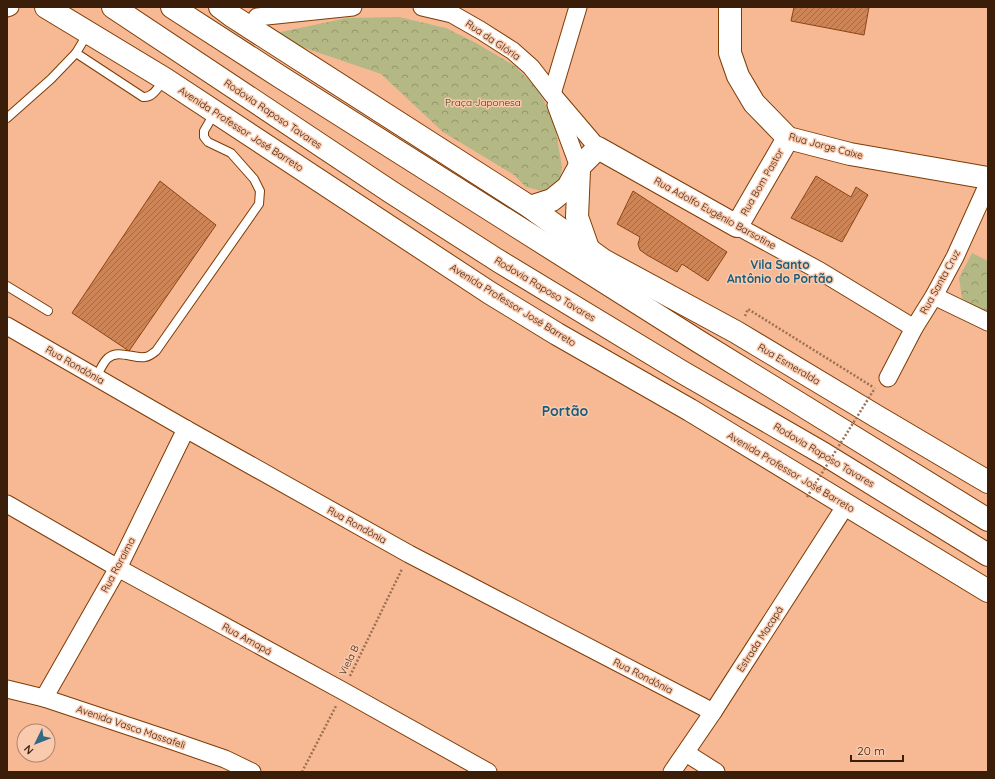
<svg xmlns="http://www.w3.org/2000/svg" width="995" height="779" font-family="Quicksand,sans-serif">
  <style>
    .park { fill: url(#park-crowns) }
    .building { fill: url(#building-hatch); stroke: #894614 }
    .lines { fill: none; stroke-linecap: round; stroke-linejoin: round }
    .service-casing { stroke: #7e3c05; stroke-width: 10 }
    .minor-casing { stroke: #7e3c05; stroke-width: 19 }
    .secondary-casing { stroke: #7e3c05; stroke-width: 24 }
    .trunk-casing { stroke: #7e3c05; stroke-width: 24 }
    .motorway-casing { stroke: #7e3c05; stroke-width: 24 }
    .path { stroke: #9d6f52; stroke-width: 2.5; stroke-dasharray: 2 2; stroke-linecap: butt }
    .service { stroke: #fff; stroke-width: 8 }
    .minor { stroke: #fff; stroke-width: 17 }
    .secondary { stroke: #fff; stroke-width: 22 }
    .trunk { stroke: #fff; stroke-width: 22 }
    .motorway { stroke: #fff; stroke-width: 22 }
    .path-bridge { stroke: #9d6f52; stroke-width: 2.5; stroke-dasharray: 2 2; stroke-linecap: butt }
    .labels { text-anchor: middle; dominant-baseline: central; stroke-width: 3; stroke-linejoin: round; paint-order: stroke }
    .street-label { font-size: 10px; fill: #3b1e0a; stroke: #f9caae }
    .park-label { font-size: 10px; fill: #3b3d19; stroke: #f9caae }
    .quarter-label { font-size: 12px; font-weight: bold; fill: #185c79; stroke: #f9caae }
    .district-label { font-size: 14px; font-weight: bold; fill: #185c79; stroke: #f9caae }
  </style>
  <defs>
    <pattern id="park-crowns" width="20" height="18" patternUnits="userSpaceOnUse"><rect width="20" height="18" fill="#b4b885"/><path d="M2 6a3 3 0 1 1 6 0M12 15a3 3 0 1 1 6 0" fill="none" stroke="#94956b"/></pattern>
    <pattern id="building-hatch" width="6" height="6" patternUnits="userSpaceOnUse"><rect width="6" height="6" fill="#cd8457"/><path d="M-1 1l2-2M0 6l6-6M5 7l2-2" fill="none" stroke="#a86b46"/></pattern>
  </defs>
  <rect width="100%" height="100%" fill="#f7b994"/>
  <g class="park">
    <polygon points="399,17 446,28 476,43 515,66 540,92 555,126 562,167 559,182 546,192 526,187 514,175 443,132 381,74 302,47 276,33 347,18"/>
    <polygon points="972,253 988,261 988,316 962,298 959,278"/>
  </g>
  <g class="building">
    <polygon points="794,7 869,7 864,35 791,21"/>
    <polygon points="816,176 851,197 856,187 868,195 842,242 791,218"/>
    <polygon points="160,181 216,225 129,351 72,313"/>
    <polygon points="633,191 727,252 708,281 682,264 677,272 647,255 640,250 638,244 640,237 617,224"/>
  </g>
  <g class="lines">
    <g class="service-casing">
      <g id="service">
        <path d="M88 33 76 53 143 97C153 98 158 87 164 80"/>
        <polyline points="7,118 51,79 76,53"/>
        <polyline points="7,286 48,311"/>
        <path d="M96 377C100 371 103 362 108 358 118 349 134 359 145 357 149 357 153 353 156 351L259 204 260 191 254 179 231 153 208 142 204 137V131L215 112"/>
      </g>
    </g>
    <g class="minor-casing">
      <g id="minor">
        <polyline points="422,7 452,14 480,30 513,51 531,67 552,94 598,148"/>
        <polyline points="7,8 10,7"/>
        <polyline points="257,17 353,7"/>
        <polyline points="552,94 578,7"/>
        <polyline points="556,105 579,167"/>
        <polyline points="737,226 820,271 914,328"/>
        <polyline points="934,296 988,322"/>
        <polyline points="7,326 186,429 409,554 713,712"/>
        <polyline points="888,378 914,328 934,296 955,257 988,184"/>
        <polyline points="7,504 118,568 343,691 488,772"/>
        <polyline points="7,689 44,698 173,741 225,759 252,772"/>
        <polyline points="44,698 118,568 186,429"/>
        <polyline points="686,753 716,772"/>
        <polyline points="672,772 713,712 846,505"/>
      </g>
    </g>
    <g class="secondary-casing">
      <g id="secondary">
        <polyline points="730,7 730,53 738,76 754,103 788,138 850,154 988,178"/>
        <polyline points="579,170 577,217 589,251"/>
        <polyline points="530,207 552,200 568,187 579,167 598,148 737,226 788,138"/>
      </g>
    </g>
    <g class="trunk-casing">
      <g id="trunk">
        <polyline points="46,7 165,79 490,293 557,334 690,410 988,591"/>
        <polyline points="220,7 232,16 530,207 603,260 736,332 876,416 988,482"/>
      </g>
    </g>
    <g class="motorway-casing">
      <g id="motorway">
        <polyline points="113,7 391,192 497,260 682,372 824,454 988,555"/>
        <polyline points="172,7 282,78 698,341 988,520"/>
      </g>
    </g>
    <g class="path">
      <polyline points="745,316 748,309 873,387"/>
      <polyline points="350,676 402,569"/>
      <polyline points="302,772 336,706"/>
    </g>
    <use href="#service" class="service"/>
    <use href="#minor" class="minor"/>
    <use href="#secondary" class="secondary"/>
    <use href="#trunk" class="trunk"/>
    <use href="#motorway" class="motorway"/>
    <polyline class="path-bridge" points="807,497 875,388"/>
  </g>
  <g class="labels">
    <g class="street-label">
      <text transform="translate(493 40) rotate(34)">Rua da Glória</text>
      <text transform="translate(273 114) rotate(34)">Rodovia Raposo Tavares</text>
      <text transform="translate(241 129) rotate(33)">Avenida Professor José Barreto</text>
      <text transform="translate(826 146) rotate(15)">Rua Jorge Caixe</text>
      <text transform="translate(762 182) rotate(-60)">Rua Bom Pastor</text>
      <text transform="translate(715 213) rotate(29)">Rua Adolfo Eugênio Barsotine</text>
      <text transform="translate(940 282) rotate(-61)">Rua Santa Cruz</text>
      <text transform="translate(545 289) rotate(31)">Rodovia Raposo Tavares</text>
      <text transform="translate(513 305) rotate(32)">Avenida Professor José Barreto</text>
      <text transform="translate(789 364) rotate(31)">Rua Esmeralda</text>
      <text transform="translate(75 365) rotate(30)">Rua Rondônia</text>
      <text transform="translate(824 455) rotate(31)">Rodovia Raposo Tavares</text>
      <text transform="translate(791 472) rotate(31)">Avenida Professor José Barreto</text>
      <text transform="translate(357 525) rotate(29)">Rua Rondônia</text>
      <text transform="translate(118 565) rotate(-62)">Rua Roraima</text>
      <text transform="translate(247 639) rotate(29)">Rua Amapá</text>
      <text transform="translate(760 639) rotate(-57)">Estrada Macapá</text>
      <text transform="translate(349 660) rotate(-64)">Viela B</text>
      <text transform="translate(643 676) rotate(27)">Rua Rondônia</text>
      <text transform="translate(131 727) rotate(19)">Avenida Vasco Massafeli</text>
    </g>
    <g class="park-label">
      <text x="483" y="102">Praça Japonesa</text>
    </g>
    <g class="quarter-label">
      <text x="780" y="264">Vila Santo<tspan x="780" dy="14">Antônio do Portão</tspan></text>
    </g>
    <g class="district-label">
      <text x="565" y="411">Portão</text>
    </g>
  </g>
  <rect width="995" height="779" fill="none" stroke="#3b1e0a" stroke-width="16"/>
  <g transform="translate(36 743) rotate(227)"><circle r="19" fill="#f9caae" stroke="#ad856c"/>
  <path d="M0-3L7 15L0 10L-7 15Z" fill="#326a84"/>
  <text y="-6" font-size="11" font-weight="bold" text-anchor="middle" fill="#3b1e0a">N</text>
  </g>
  <path d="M851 755v6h52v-6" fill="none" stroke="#3b1e0a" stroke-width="2"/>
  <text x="857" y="755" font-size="12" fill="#3b1e0a" stroke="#f9caae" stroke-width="3" paint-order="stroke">20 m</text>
</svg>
